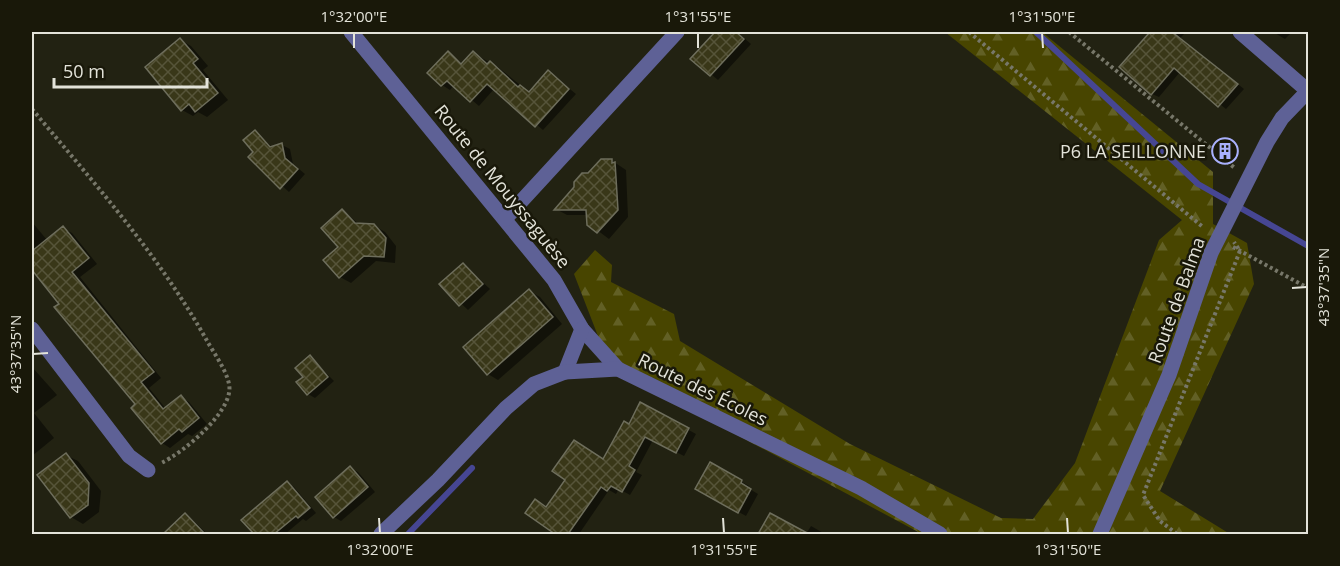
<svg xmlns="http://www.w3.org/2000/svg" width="1340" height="566" font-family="'Open Sans',sans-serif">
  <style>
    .forest { fill: url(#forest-firs) }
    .shadow { fill: #0007 }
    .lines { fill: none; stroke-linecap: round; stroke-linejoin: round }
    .stream { stroke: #464693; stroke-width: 6 }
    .building { fill: url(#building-cross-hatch); stroke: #6e6e5c; stroke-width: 1.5 }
    .path { stroke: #777769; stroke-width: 4; stroke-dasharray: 3 3; stroke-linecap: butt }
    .minor { stroke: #5e6196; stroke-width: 15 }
    .ticks { fill: none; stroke: #e3e3d9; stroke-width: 2 }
    .labels { text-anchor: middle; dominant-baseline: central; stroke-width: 5; stroke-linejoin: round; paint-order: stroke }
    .poi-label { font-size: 18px; fill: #e3e3d9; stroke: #191809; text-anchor: end }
    .street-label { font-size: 18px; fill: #e3e3d9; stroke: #191809 }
    .neatline { fill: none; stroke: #e3e3d9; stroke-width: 2 }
    .ticks-label { font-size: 15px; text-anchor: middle; fill: #e3e3d9 }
  </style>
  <defs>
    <pattern id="forest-firs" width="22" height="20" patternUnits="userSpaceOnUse" patternTransform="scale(1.5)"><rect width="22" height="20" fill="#484500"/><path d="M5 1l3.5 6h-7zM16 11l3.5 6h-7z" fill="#626025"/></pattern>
    <pattern id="building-cross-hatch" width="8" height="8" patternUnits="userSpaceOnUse" patternTransform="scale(1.5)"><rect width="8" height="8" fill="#393718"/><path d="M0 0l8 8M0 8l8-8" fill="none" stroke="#565439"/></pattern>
  </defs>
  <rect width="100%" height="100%" fill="#222212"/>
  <polygon class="forest" points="945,32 1042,32 1213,172 1213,224 1247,243 1254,284 1160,491 1230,534 922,534 610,367 574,274 595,250 612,265 611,282 674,314 680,341 850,444 1001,518 1033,519 1075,463 1159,240 1182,220"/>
  <g class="shadow">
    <polygon points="717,32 737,32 751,44 718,80 692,58"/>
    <polygon points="1150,32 1186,32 1180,38 1244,89 1226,109 1180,72 1159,97 1152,94"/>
    <polygon points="1273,32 1292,32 1285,39"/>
    <polygon points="180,40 191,46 208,66 203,70 228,100 207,117 198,112 193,116 182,110"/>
    <polygon points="448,53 463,64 473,53 498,67 530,93 549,72 576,94 543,130 494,89 479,106 454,85 450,90 442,85 429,73"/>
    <polygon points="255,132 273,148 282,145 290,149 293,164 305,174 289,192 250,157 255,153"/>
    <polygon points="611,160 626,170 628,217 609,239 589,224 588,215 567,215 556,209 589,175"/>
    <polygon points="343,211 360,225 373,225 385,232 396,246 395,263 376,261 351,283 340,277"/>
    <polygon points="32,222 47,240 63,228 72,233 97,264 80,277 161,378 149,388 166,409 181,397 189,402 207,424 192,436 188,434 170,448 162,443 138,404 32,268"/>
    <polygon points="463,264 490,289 468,310 441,284"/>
    <polygon points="529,291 540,297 562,324 498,380 488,374"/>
    <polygon points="310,357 334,381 315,398 308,394 305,377"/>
    <polygon points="32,367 57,395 34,413 54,438 32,456"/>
    <polygon points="641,404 696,434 684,456 653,440 636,472 642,475 630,495 619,489 616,494 609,490 579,534 558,534 527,513 547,508 604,461 629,426"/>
    <polygon points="66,455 78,461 101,491 99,512 83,524 71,517 39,475"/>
    <polygon points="710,464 749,486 748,488 758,494 746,516 697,489"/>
    <polygon points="350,468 358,472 375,492 341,521 334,517"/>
    <polygon points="287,483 294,487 316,513 306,521 303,519 285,534 256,534 243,520"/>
    <polygon points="186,515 193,520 207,534 165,534"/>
    <polygon points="770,515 806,534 811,526 825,534 760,534"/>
  </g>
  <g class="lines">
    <g class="stream">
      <polyline points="1036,32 1198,184 1308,246"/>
      <polyline points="408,534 472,468"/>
    </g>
  </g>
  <g class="building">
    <polygon points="715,32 736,32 744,39 710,76 690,59"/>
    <polygon points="1150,32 1172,32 1238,84 1218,107 1174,68 1151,95 1119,67"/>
    <polygon points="180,38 198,59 193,63 218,93 195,112 189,104 181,111 145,67"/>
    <polygon points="448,51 461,64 473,51 487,64 490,61 518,87 520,85 529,92 548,70 569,89 535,127 487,84 470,102 447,81 441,86 427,73"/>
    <polygon points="255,130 270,147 282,143 285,158 298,169 280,189 248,157 253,152 243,140"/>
    <polygon points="601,159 612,159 612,163 615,162 618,210 597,233 587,225 586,210 554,210 574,187 574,182 582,173 588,173"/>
    <polygon points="342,209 355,223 374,224 386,238 384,257 364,256 339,278 323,260 338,247 321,228"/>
    <polygon points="63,226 89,258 72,272 154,372 141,382 163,409 181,395 199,418 182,432 179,429 161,444 131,408 135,404 54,307 59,304 32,270 32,251"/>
    <polygon points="463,263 483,284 459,306 439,284"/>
    <polygon points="529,289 553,317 487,375 463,347"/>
    <polygon points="310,355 328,377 307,395 296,382 303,377 295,368"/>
    <polygon points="640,402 689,428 676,453 645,437 629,466 635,470 622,492 611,486 607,491 601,487 568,534 555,534 525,513 535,499 546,507 565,480 552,471 574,440 603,459 624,421 629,424"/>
    <polygon points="66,453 89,483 88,505 70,518 37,475"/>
    <polygon points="710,462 742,480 741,483 751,489 738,513 695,489"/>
    <polygon points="350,466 368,487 333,518 315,497"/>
    <polygon points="287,481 310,508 298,518 296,516 274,534 254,534 241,520"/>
    <polygon points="185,513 205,534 163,534"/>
    <polygon points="770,513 809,534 758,534"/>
  </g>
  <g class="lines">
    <g class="path">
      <polyline points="969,32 1204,228"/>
      <polyline points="1069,32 1236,169"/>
      <path d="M32 109C94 183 158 254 206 339 213 352 226 369 229 384 235 410 183 453 161 463"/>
      <polyline points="1233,247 1308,288"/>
      <polyline points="1177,534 1160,521 1143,495 1240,251 1234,242"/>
    </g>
    <g class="minor">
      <polyline points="351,32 554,280 582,329 618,369"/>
      <polyline points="1240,32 1308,91"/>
      <polyline points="505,219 677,32"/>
      <polyline points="32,329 129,456 148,470"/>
      <polyline points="565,372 582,329"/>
      <polyline points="381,534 438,480 506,408 534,384 565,372 618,369 861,488 940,534"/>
      <polyline points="1100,534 1169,375 1211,253 1267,142 1282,118 1308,91"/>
    </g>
  </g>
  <path class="ticks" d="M354 33V48M698 33V48M1042 33 1043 48M1292 288 1307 287M33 354 48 353M379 518 380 533M723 518 724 533M1067 518 1068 533"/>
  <defs>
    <g id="building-ring" transform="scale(1.35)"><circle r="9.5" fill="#191809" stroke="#a9b0fc" stroke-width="1.5"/><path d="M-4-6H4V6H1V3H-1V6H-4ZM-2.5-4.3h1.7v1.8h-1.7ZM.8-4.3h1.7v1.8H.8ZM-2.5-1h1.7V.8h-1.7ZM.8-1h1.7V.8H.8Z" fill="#a9b0fc"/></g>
  </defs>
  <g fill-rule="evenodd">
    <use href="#building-ring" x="1225" y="151"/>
  </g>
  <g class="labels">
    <g class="poi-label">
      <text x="1206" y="151">P6 LA SEILLONNE</text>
    </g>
    <g class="street-label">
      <text transform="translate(503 186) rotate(51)">Route de Mouyssaguèse</text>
      <text transform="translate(1176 300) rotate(-70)">Route de Balma</text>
      <text transform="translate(703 389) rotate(26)">Route des Écoles</text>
    </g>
  </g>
  <rect width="1340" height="566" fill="none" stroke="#191809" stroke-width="66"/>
  <path d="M54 78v9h153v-9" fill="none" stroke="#e3e3d9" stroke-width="3"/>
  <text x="63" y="78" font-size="18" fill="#e3e3d9" stroke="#191809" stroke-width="4.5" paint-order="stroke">50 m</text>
  <rect x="33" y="33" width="1274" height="500" class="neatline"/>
  <g class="ticks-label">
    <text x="354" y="22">1°32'00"E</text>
    <text x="698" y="22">1°31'55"E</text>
    <text x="1042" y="22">1°31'50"E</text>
    <text transform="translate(1324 287) rotate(-90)" y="5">43°37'35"N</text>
    <text transform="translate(16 354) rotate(-90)" y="5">43°37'35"N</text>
    <text x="380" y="555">1°32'00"E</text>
    <text x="724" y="555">1°31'55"E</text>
    <text x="1068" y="555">1°31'50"E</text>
  </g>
</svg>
